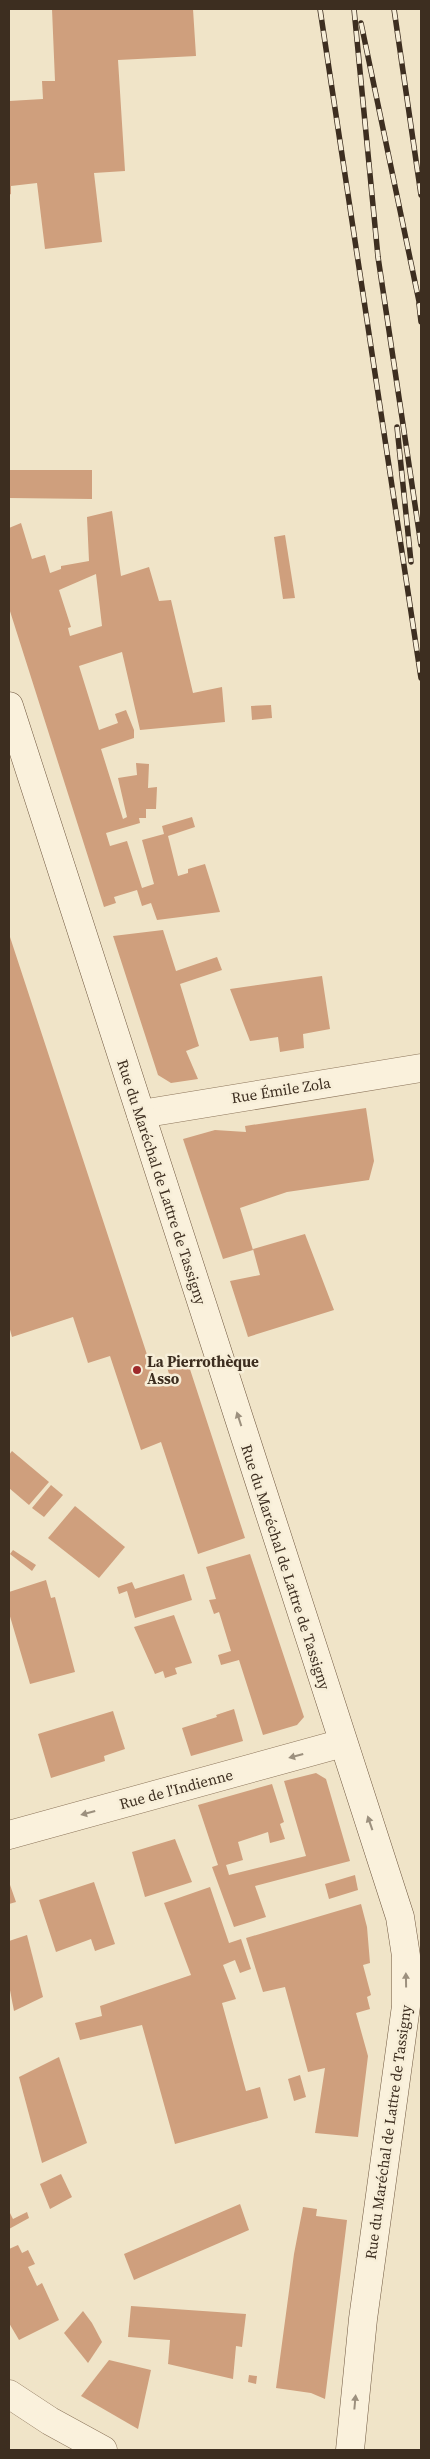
<svg xmlns="http://www.w3.org/2000/svg" width="430" height="2459" font-family="'Source Serif 4',serif">
  <style>
    .building { fill: #cf9f7d; fill-rule: evenodd }
    .lines { fill: none; stroke-linecap: round; stroke-linejoin: round }
    .minor-casing { stroke: #8d765c; stroke-width: 29 }
    .tertiary-casing { stroke: #8d765c; stroke-width: 29 }
    .secondary-casing { stroke: #6f573f; stroke-width: 29 }
    .minor { stroke: #faf1dc; stroke-width: 28 }
    .tertiary { stroke: #faf1dc; stroke-width: 28 }
    .secondary { stroke: #faf1dc; stroke-width: 28 }
    .rail-casing { stroke: #3d2e20; stroke-width: 5.5 }
    .rail { stroke: #f7eed8; stroke-width: 4; stroke-dasharray: 11; stroke-linecap: butt }
    .oneway { fill: #9c907e }
    .poi-dot { fill: #9e2a2b; stroke: #f7eed8; stroke-width: 2 }
    .labels { text-anchor: middle; dominant-baseline: central; stroke-width: 5; stroke-linejoin: round; paint-order: stroke }
    .street-label { font-size: 15px; fill: #3d2e20; stroke: #f7eed8 }
    .poi-label { font-size: 15px; font-weight: bold; fill: #3d2e20; stroke: #f7eed8; text-anchor: start }
  </style>
  <rect width="100%" height="100%" fill="#f0e4c8"/>
  <g class="building">
    <polygon points="52,9 193,9 196,56 118,60 125,171 94,173 102,242 45,249 37,183 11,186 11,194 9,195 9,101 43,99 42,81 55,81"/>
    <polygon points="9,470 92,470 92,499 9,498"/>
    <path d="M112 511 121 576 149 567 159 601 171 600 193 693 222 687 225 722 140 730 122 652 79 666 99 730 118 723 115 714 126 710 134 730V738L101 749 123 819 127 817 118 778 137 775 136 763 149 764 148 788 157 787 156 809H146V818H139L140 823 106 833 110 846 127 841 142 888 154 884 142 840 164 834 162 826 192 817 195 827 168 836 178 876 188 873V869L205 864 220 912 157 920 151 903 142 906 137 890 114 897 116 903 104 907 9 608V528L21 523 32 559 45 555 50 573 61 569V566L89 561 87 517ZM96 574 102 626 70 636 68 628 71 627 59 590Z"/>
    <polygon points="285,535 295,598 283,599 274,537"/>
    <polygon points="271,705 272,718 252,720 251,706"/>
    <polygon points="163,930 176,971 217,957 222,970 180,984 199,1046 186,1051 198,1079 171,1083 158,1075 113,936"/>
    <polygon points="9,934 156,1382 170,1377 166,1364 186,1357 245,1538 198,1554 161,1442 141,1450 110,1356 88,1363 73,1317 12,1337 9,1326"/>
    <polygon points="322,976 330,1029 303,1034 304,1048 280,1052 278,1037 250,1041 230,989"/>
    <polygon points="366,1108 374,1161 369,1180 287,1192 240,1208 253,1250 223,1259 183,1139 215,1130 246,1132 245,1126"/>
    <polygon points="305,1234 334,1310 248,1337 230,1281 260,1275 253,1249"/>
    <polygon points="12,1451 49,1482 29,1505 9,1488 9,1455"/>
    <polygon points="51,1485 63,1495 44,1517 32,1508"/>
    <polygon points="75,1506 125,1547 99,1578 48,1538"/>
    <polygon points="13,1550 36,1565 32,1571 10,1554"/>
    <polygon points="250,1554 304,1717 297,1725 263,1735 239,1660 221,1665 218,1655 231,1651 219,1612 214,1614 209,1600 216,1599 206,1567"/>
    <polygon points="184,1574 192,1600 135,1618 127,1591 119,1594 117,1587 132,1582 135,1589"/>
    <polygon points="46,1580 51,1598 55,1597 75,1672 30,1684 9,1613 9,1592"/>
    <polygon points="174,1615 192,1663 175,1668 177,1674 165,1678 163,1671 155,1674 134,1627"/>
    <polygon points="234,1709 243,1741 191,1756 182,1728 217,1717 216,1715"/>
    <polygon points="113,1711 125,1749 104,1756 105,1761 51,1778 38,1734"/>
    <polygon points="316,1773 326,1779 350,1861 255,1886 266,1917 234,1927 212,1867 218,1865 198,1805 272,1784 284,1822 280,1824 285,1839 270,1843 268,1832 238,1842 243,1860 226,1865 229,1875 306,1856 284,1781"/>
    <polygon points="175,1839 192,1882 145,1897 132,1852"/>
    <polygon points="355,1875 358,1890 329,1899 325,1884"/>
    <polygon points="9,1882 16,1902 9,1904"/>
    <polygon points="94,1882 115,1944 95,1951 91,1939 56,1952 39,1900"/>
    <polygon points="210,1887 229,1943 241,1939 251,1969 240,1973 235,1960 223,1965 236,1999 222,2003 246,2091 260,2087 268,2118 175,2144 142,2025 80,2040 75,2023 102,2016 100,2006 191,1975 164,1903"/>
    <polygon points="361,1904 367,1927 370,1963 363,1965 371,1995 367,1997 370,2009 356,2013 368,2056 358,2137 315,2133 325,2068 308,2072 285,1987 263,1992 246,1938"/>
    <polygon points="27,1935 43,1997 14,2011 9,1985 9,1941"/>
    <polygon points="59,2057 87,2143 42,2163 19,2077"/>
    <polygon points="300,2075 306,2097 294,2101 288,2079"/>
    <polygon points="61,2174 72,2197 50,2209 40,2184"/>
    <polygon points="240,2204 249,2230 134,2280 124,2254"/>
    <polygon points="303,2207 317,2209 316,2216 347,2220 325,2399 311,2393 276,2388 294,2254"/>
    <polygon points="9,2211 13,2219 27,2212 29,2218 9,2229"/>
    <polygon points="18,2245 22,2253 28,2250 35,2264 28,2267 37,2286 42,2283 59,2320 19,2340 9,2323 9,2249"/>
    <polygon points="131,2306 246,2314 242,2347 236,2346 233,2379 168,2364 170,2340 128,2337"/>
    <polygon points="83,2311 92,2323 102,2342 88,2363 64,2333"/>
    <polygon points="109,2360 151,2370 138,2429 81,2396"/>
    <polygon points="249,2375 257,2376 256,2384 248,2382"/>
  </g>
  <g class="lines">
    <g class="minor-casing">
      <g id="minor">
        <polyline points="9,1835 343,1743"/>
        <polyline points="9,2394 50,2421 103,2450"/>
      </g>
    </g>
    <g class="tertiary-casing">
      <polyline id="tertiary" points="141,1114 421,1068"/>
    </g>
    <g class="secondary-casing">
      <polyline id="secondary" points="9,706 400,1917 406,1956 406,2006 363,2319 350,2450"/>
    </g>
    <use href="#minor" class="minor"/>
    <use href="#tertiary" class="tertiary"/>
    <use href="#secondary" class="secondary"/>
    <g class="rail-casing">
      <g id="rail">
        <polyline points="320,9 421,678"/>
        <polyline points="354,9 378,257 421,545"/>
        <polyline points="394,9 421,195"/>
        <polyline points="361,23 421,311"/>
        <polyline points="419,304 421,322"/>
        <polyline points="397,427 411,562"/>
      </g>
    </g>
    <use href="#rail" class="rail"/>
  </g>
  <defs><path id="oneway-solid" d="M-6-.8H1V-3.2L6.5 0L1 3.2V.8H-6Z" transform="scale(1.25)"/></defs>
  <g class="oneway">
    <use href="#oneway-solid" transform="translate(239 1419) rotate(-108)"/>
    <use href="#oneway-solid" transform="translate(296 1756) rotate(165)"/>
    <use href="#oneway-solid" transform="translate(88 1813) rotate(165)"/>
    <use href="#oneway-solid" transform="translate(370 1823) rotate(-109)"/>
    <use href="#oneway-solid" transform="translate(406 1980) rotate(-91)"/>
    <use href="#oneway-solid" transform="translate(355 2402) rotate(-85)"/>
  </g>
  <circle class="poi-dot" cx="137" cy="1370" r="5"/>
  <g class="labels">
    <g class="street-label">
      <text transform="translate(281 1090) rotate(-9)">Rue Émile Zola</text>
      <text transform="translate(162 1182) rotate(72)">Rue du Maréchal de Lattre de Tassigny</text>
      <text transform="translate(286 1567) rotate(72)">Rue du Maréchal de Lattre de Tassigny</text>
      <text transform="translate(176 1789) rotate(-15)">Rue de l'Indienne</text>
      <text transform="translate(388 2132) rotate(-82)">Rue du Maréchal de Lattre de Tassigny</text>
    </g>
    <g class="poi-label">
      <text x="147" y="1361">La Pierrothèque<tspan x="147" dy="17">Asso</tspan></text>
    </g>
  </g>
  <rect width="430" height="2459" fill="none" stroke="#3d2e20" stroke-width="20"/>
</svg>
